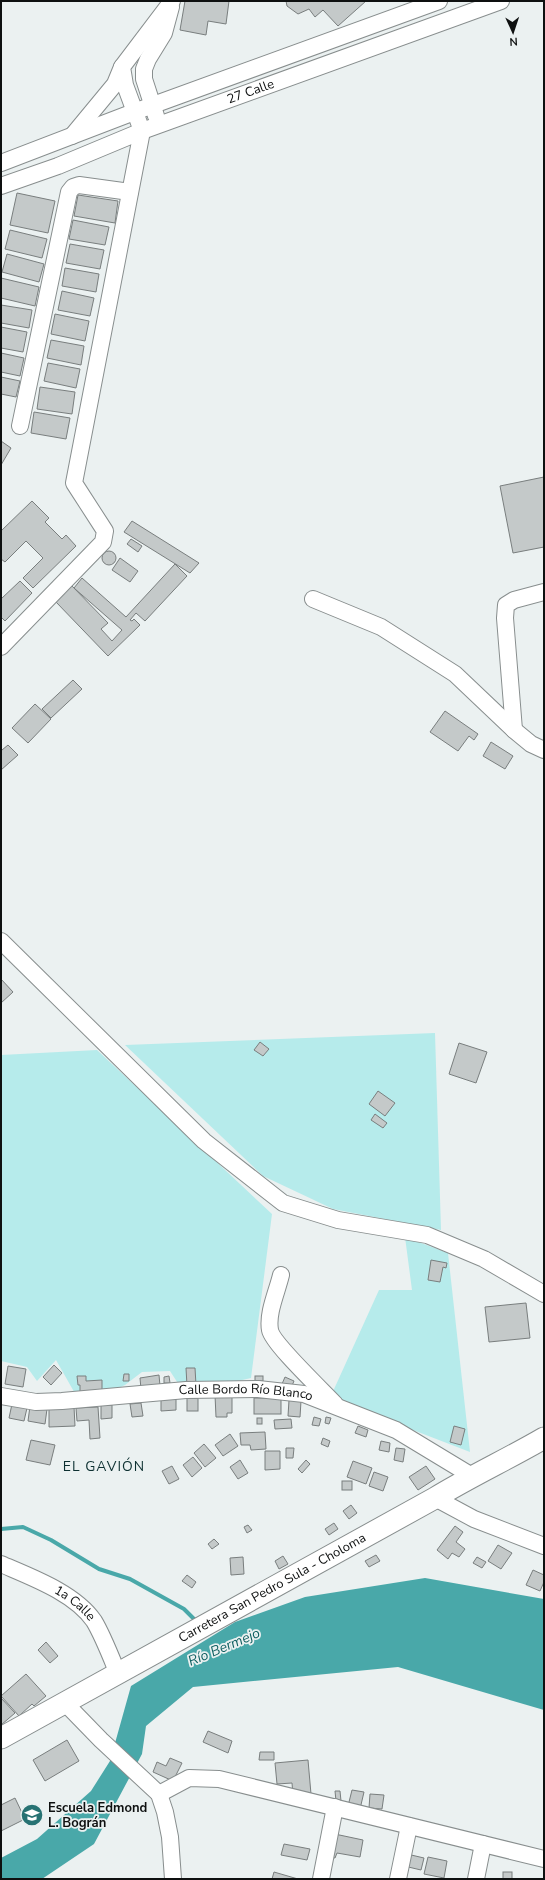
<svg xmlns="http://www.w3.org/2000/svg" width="545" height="1880" font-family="'Nunito Sans',sans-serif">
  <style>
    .green { fill: #b6ebeb }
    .water { fill: #49a8a9 }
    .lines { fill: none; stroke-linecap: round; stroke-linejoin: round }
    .stream { stroke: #49a8a9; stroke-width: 4 }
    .building { fill: #c4c9c9; stroke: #797e7e }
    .minor-casing { stroke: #888e8e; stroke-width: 18 }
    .major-casing { stroke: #888e8e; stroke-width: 23 }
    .minor { stroke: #fff; stroke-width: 16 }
    .major { stroke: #fff; stroke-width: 21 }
    .labels { text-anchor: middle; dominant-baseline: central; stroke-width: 3.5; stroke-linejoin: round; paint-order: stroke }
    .street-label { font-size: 13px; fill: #0e1010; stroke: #ebf1f1 }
    .poi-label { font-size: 13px; font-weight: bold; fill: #0e1010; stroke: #ebf1f1; text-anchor: start }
    .neighbourhood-label { font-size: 14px; letter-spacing: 1px; fill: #0d3031; stroke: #ebf1f1 }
    .water-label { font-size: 14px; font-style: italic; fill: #0e5f60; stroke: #ebf1f1 }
  </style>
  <rect width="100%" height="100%" fill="#ebf1f1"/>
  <g class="green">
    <polygon points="435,1033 441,1230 333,1209 263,1176 125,1045"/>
    <polygon points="97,1050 272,1214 251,1378 216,1386 181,1388 170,1371 142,1372 125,1385 105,1394 77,1397 56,1360 37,1381 27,1367 1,1361 1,1055"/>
    <polygon points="405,1237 448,1253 470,1452 330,1398 379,1290 412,1290"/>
  </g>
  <polygon class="water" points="425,1578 544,1599 544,1710 398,1667 193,1687 146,1726 142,1754 94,1844 42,1879 1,1879 1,1858 37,1839 91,1791 110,1761 131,1686 235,1622 305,1597"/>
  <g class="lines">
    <polyline class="stream" points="1,1529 23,1527 51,1540 99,1569 130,1579 184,1609 197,1622"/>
  </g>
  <g class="building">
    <polygon points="185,1 229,1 226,24 208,21 206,35 180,30"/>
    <polygon points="286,1 366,1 338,26 323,10 315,17 309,9 298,14 287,6"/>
    <polygon points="17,193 55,201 48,233 10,225"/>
    <polygon points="78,195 118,201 115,223 74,216"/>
    <polygon points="73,220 109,227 105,245 69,239"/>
    <polygon points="10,230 47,239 42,258 5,249"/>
    <polygon points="70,244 104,250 100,269 66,263"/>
    <polygon points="7,254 44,264 39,282 2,272"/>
    <polygon points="65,268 99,274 96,292 62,286"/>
    <polygon points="1,278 39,287 35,306 1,298"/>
    <polygon points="62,291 94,298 90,316 58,310"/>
    <polygon points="1,305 32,310 29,328 1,323"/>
    <polygon points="55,314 89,321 85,341 51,334"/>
    <polygon points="1,327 27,332 23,352 1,348"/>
    <polygon points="51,340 84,346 81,365 47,358"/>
    <polygon points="1,353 24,358 20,376 1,372"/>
    <polygon points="48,363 80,369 76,388 44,381"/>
    <polygon points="1,377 20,381 16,397 1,394"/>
    <polygon points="40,387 75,392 72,414 37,409"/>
    <polygon points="34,412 70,418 66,439 31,433"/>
    <polygon points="1,441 11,448 1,465"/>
    <polygon points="544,477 544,547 513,553 500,486"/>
    <polygon points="32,501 49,518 45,522 62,539 66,535 76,546 33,588 23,578 43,558 26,541 5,562 1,559 1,531"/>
    <polygon points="132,521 199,563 190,573 124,532"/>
    <polygon points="131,539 142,546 138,552 127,544"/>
    <circle cx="109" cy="558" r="7"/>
    <polygon points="120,558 138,571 130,582 112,570"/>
    <polygon points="175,564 187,576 145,621 136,613 130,620 132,621 134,619 140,625 108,656 56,602 72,586 108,623 101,629 112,641 122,630 74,588 82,578 126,617"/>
    <polygon points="20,581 32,593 5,621 1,617 1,599"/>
    <polygon points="73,680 82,689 51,718 42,709"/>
    <polygon points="35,704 51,719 28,743 12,728"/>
    <polygon points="445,711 478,734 474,740 469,736 458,751 430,732"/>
    <polygon points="491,742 513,756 505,769 483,756"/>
    <polygon points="8,745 18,755 1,770 1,749 2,750"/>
    <polygon points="1,979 13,992 1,1003"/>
    <polygon points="260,1042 269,1049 263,1056 254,1050"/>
    <polygon points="459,1043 487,1052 476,1083 449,1074"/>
    <polygon points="378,1091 395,1103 385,1116 369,1104"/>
    <polygon points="375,1114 387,1123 383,1128 371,1120"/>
    <polygon points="431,1260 447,1263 446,1268 443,1267 440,1282 428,1280"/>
    <polygon points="526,1303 530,1338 489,1342 485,1307"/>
    <polygon points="54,1365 62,1373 51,1385 43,1377"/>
    <polygon points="8,1366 26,1369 23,1387 5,1384"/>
    <polygon points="186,1368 195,1368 196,1385 187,1386"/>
    <polygon points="124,1374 129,1374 129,1381 123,1381"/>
    <polygon points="159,1375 160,1386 141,1389 140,1378"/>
    <polygon points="77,1376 86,1376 86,1381 102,1380 102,1392 80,1393 80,1385 78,1385"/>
    <polygon points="169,1376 170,1383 164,1383 164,1377"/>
    <rect x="255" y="1376" width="8" height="5"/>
    <polygon points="285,1377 294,1381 291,1388 282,1384"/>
    <polygon points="215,1395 232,1395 232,1413 227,1413 227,1417 216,1417"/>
    <rect x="187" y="1398" width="11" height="13"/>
    <rect x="254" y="1398" width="27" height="16"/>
    <polygon points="176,1399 176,1410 161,1411 161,1400"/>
    <polygon points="289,1400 301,1401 300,1417 288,1416"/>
    <polygon points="141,1403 143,1416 132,1417 130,1404"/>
    <polygon points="12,1404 27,1408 24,1421 9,1418"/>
    <polygon points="101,1405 112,1405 112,1418 101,1419"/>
    <polygon points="30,1406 47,1409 45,1424 28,1421"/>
    <polygon points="74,1407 75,1426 49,1427 49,1408"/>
    <polygon points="98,1407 100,1438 90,1439 89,1420 77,1421 76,1408"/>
    <polygon points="314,1417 321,1419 319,1426 312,1425"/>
    <polygon points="326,1417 331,1418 329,1424 325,1423"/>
    <rect x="257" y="1418" width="5" height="6"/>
    <polygon points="291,1419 292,1428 275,1429 274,1420"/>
    <polygon points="358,1426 368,1430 366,1437 355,1433"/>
    <polygon points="454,1426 465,1429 461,1445 450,1442"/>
    <polygon points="265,1432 266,1449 251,1450 250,1445 241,1445 240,1433"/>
    <polygon points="230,1434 238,1446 223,1456 215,1445"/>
    <polygon points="323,1438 330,1441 328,1447 321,1444"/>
    <polygon points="31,1440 55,1445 50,1465 26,1460"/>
    <polygon points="381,1441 390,1443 389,1452 379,1450"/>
    <polygon points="204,1444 216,1458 205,1467 194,1453"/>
    <polygon points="286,1448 294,1448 293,1458 286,1458"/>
    <polygon points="396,1448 405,1449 403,1462 394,1460"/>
    <polygon points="265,1451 280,1451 280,1469 265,1470"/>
    <polygon points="193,1457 202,1468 192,1477 183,1465"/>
    <polygon points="240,1460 248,1473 238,1479 230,1467"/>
    <polygon points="306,1460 310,1464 302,1473 298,1469"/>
    <polygon points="353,1461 372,1468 366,1484 347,1477"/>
    <polygon points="172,1466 179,1479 169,1484 162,1471"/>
    <polygon points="426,1466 435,1479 418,1490 409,1477"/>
    <polygon points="374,1472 388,1477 383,1491 369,1486"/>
    <rect x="342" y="1481" width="10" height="9"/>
    <polygon points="351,1505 357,1513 349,1519 343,1511"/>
    <polygon points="334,1523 338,1529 329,1535 325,1529"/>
    <polygon points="248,1525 252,1530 247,1533 244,1527"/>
    <polygon points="455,1526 463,1532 456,1542 465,1549 459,1557 452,1553 448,1559 437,1550"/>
    <polygon points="214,1539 219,1544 212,1549 208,1544"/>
    <polygon points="498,1545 512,1553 501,1569 488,1561"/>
    <polygon points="376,1555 380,1561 369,1567 365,1561"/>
    <polygon points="283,1556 288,1564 279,1569 275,1561"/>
    <polygon points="243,1557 244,1574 231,1575 230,1558"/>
    <polygon points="477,1557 486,1562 482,1568 473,1563"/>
    <polygon points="533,1570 544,1575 544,1582 540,1591 526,1585"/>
    <polygon points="187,1575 196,1582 192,1588 182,1581"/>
    <polygon points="46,1642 58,1656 50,1663 38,1650"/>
    <polygon points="26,1674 46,1696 34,1706 32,1704 19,1716 1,1696"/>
    <polygon points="1,1698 15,1713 1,1725"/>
    <polygon points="208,1731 232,1741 228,1753 203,1742"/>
    <polygon points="67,1740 79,1761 45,1781 33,1760"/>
    <polygon points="260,1752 274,1752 274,1760 259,1760"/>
    <polygon points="170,1758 182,1763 173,1781 153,1772 157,1762 166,1766"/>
    <polygon points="308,1760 311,1794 293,1795 292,1783 277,1784 275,1763"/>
    <polygon points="352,1790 364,1792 360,1809 348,1806"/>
    <polygon points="335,1791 340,1791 341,1801 336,1801"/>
    <polygon points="370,1794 384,1795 382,1809 369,1808"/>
    <polygon points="15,1798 25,1819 1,1831 1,1805"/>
    <polygon points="330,1833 363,1840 360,1857 337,1853 335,1858 325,1856"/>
    <polygon points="284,1844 310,1849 307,1860 281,1855"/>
    <polygon points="407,1854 424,1858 421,1870 404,1866"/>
    <polygon points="428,1857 447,1861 444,1878 424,1874"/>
    <polygon points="274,1872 298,1879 272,1879"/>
    <rect x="503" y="1872" width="9" height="7"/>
  </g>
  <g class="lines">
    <g class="minor-casing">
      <g id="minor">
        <polyline points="156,116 144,79 144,69 148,59 164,33 171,7"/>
        <polyline points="72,136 115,84 122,67"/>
        <polyline points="1,163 134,112 439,1"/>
        <path id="s1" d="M1 186 58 166 142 131 501 1"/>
        <polyline points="20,426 69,192 73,187 79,185 130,192"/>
        <polyline points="313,599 381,627 455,674 514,730 531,744 544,750"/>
        <polyline points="1,647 103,542 105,531 74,483 142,131 125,85 122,67 172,1"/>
        <polyline points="514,730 505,618 506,605 514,600 544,592"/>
        <polyline points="1,941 204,1141 283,1203 338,1220 427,1235 484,1259 544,1294"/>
        <path d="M281 1275C277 1292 267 1313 270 1330 272 1343 323 1391 335 1404"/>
        <path id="s2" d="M1 1396 36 1402 62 1401 186 1390 258 1389 304 1394 396 1430 472 1476"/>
        <polyline points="435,1498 474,1519 544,1546"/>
        <path id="s3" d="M1 1564C31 1577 75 1593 94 1621 103 1636 111 1657 118 1674"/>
        <polyline points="65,1703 101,1740 159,1794 165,1812 170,1837 173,1879"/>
        <polyline points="159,1794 189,1778 219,1779 544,1859"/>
        <polyline points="321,1879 335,1807"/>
        <polyline points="398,1879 409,1826"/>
        <polyline points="476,1879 483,1844"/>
      </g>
    </g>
    <g class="major-casing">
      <g id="major">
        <path id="s4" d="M1 1738 435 1498C471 1476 508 1459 544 1438"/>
      </g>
    </g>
    <use href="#minor" class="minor"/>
    <use href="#major" class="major"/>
  </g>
  <defs>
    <g id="school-disc" transform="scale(1.15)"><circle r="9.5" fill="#277273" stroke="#ebf1f1"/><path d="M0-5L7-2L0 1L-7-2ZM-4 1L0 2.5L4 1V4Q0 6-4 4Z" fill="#fff"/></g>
  </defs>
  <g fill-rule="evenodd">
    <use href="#school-disc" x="32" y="1815"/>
  </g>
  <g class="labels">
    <g class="street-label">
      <text stroke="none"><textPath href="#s1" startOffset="267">27 Calle</textPath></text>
      <text stroke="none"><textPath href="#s2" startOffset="246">Calle Bordo Río Blanco</textPath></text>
      <text stroke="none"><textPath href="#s4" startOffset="310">Carretera San Pedro Sula - Choloma</textPath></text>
      <text stroke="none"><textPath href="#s3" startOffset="84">1a Calle</textPath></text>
    </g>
    <g class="poi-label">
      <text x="48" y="1808">Escuela Edmond<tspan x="48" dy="15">L. Bográn</tspan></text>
    </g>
    <g class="neighbourhood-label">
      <text x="104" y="1466">EL GAVIÓN</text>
    </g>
    <g class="water-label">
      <text transform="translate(224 1647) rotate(-23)">Río Bermejo</text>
    </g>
  </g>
  <rect width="545" height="1880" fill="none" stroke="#0e1010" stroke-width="4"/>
  <g transform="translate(513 32) rotate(177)" stroke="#ebf1f1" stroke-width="3" paint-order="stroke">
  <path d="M0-3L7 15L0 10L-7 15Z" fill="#0e1010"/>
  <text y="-6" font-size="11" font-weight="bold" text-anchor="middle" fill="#0e1010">N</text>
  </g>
</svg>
